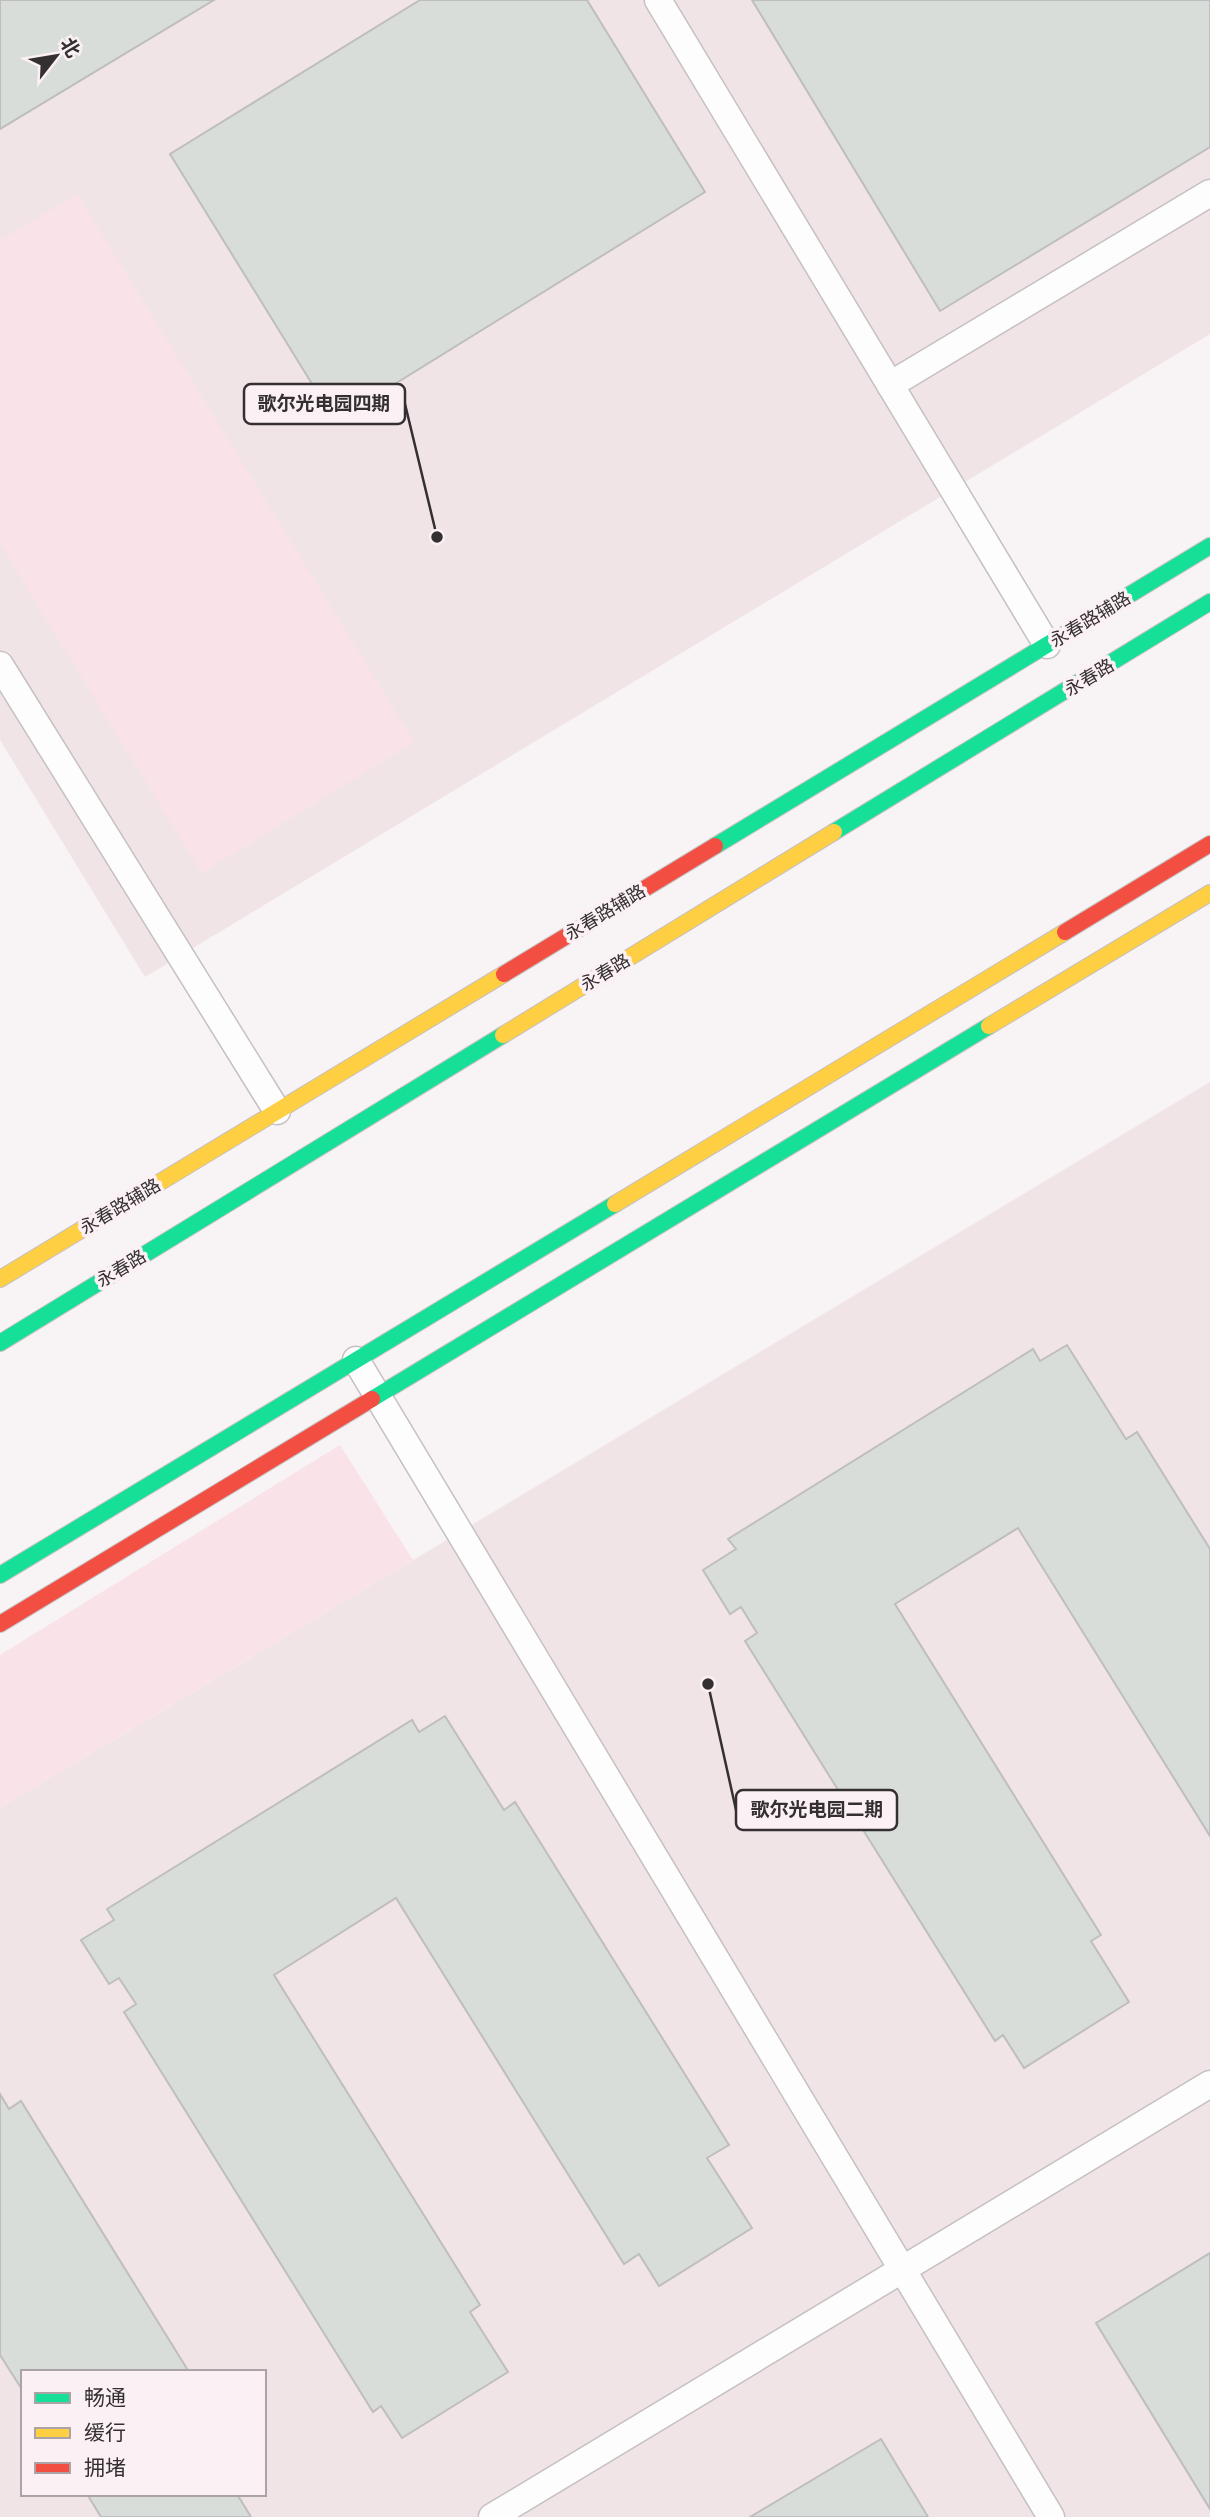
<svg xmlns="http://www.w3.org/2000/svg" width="1210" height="2517" font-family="Merriweather,'Noto Sans SC',serif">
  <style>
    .built { fill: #f1e4e7; fill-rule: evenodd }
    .green { fill: #f9e2e8 }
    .building { fill: #d8ddda; stroke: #bfbebe; stroke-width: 2 }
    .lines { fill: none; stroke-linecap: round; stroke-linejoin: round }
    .lane-casing { stroke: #c5c0c1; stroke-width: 29 }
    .fast-casing { stroke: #c5c0c1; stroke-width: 18 }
    .slow-casing { stroke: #c5c0c1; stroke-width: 18 }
    .jam-casing { stroke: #c5c0c1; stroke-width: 18 }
    .lane { stroke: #fefdfd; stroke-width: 26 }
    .fast { stroke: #16e098; stroke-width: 16 }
    .slow { stroke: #ffcf43; stroke-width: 16 }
    .jam { stroke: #f24e42; stroke-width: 16 }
    .labels { text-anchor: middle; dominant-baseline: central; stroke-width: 7; stroke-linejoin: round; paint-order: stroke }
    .street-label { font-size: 18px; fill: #343031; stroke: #fbf0f3 }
    .leader { fill: none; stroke: #343031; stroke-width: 2.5 }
    .callout-dot { fill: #343031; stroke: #fbf0f3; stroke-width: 2.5 }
    .callout { fill: #fbf0f3; stroke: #343031; stroke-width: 2.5 }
    .callout-label { font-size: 19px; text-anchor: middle; font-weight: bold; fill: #343031 }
  </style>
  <rect width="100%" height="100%" fill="#f8f3f4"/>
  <g class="built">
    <polygon points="0,0 1210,0 1210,334 145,977 0,740"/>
    <path d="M1210 1082V2517H0V1808ZM23 2372H264V2494H23Z"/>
  </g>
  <g class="green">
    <polygon points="77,194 414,742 202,873 0,544 0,241"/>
    <polygon points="340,1445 413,1560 0,1808 0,1655"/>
  </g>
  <g class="building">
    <polygon points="0,0 214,0 0,129"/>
    <polygon points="420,0 587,0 705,192 335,421 170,154"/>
    <polygon points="752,0 1210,0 1210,147 940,311"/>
    <polygon points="1067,1345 1126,1439 1137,1432 1210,1549 1210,1836 1018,1528 895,1604 1101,1935 1091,1941 1129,2002 1024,2068 1003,2035 995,2041 745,1641 757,1633 741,1607 730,1614 703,1570 736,1549 728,1539 1033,1349 1040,1361"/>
    <polygon points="445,1716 504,1810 515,1802 729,2145 707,2158 752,2228 659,2286 639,2254 624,2264 396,1898 274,1975 480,2305 470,2312 508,2372 402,2438 381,2406 373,2412 124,2012 136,2004 119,1978 109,1984 81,1940 114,1920 107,1909 412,1720 419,1732"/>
    <polygon points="0,2094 9,2109 21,2101 189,2372 23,2372 23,2391 0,2355"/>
    <polygon points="1210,2253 1210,2509 1096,2323"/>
    <polygon points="881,2439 928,2517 750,2517"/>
    <polygon points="87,2494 237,2494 251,2517 101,2517"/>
  </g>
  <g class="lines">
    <g class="lane-casing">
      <g id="lane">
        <polyline points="658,0 1047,645"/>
        <polyline points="890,385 1210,193"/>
        <polyline points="0,665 277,1111"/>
        <polyline points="356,1360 1051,2517"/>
        <polyline points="492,2517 1210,2084"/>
      </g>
    </g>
    <g class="fast-casing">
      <g id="fast">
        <polyline points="834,832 1210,602"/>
        <polyline points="715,846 1210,546"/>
        <polyline points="0,1343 503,1035"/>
        <polyline points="372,1399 989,1026"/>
        <polyline points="0,1575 615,1204"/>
      </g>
    </g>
    <g class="slow-casing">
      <g id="slow">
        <polyline points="989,1026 1210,893"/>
        <polyline points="503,1035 834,832"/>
        <polyline points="615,1204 1065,932"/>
        <polyline points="0,1279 504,974"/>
      </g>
    </g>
    <g class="jam-casing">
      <g id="jam">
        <polyline points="1065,932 1210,844"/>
        <polyline points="504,974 715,846"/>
        <polyline points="0,1624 372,1399"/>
      </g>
    </g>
    <use href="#lane" class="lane"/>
    <use href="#fast" class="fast"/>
    <use href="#slow" class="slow"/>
    <use href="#jam" class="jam"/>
  </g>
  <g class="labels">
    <g class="street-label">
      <text transform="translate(1090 619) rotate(-31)">永春路辅路</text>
      <text transform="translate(1089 677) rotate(-31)">永春路</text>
      <text transform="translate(605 912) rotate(-31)">永春路辅路</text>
      <text transform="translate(605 972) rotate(-31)">永春路</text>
      <text transform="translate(120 1206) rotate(-31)">永春路辅路</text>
      <text transform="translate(121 1268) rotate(-31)">永春路</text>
    </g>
  </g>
  <path class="leader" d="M437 537L405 404M708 1684L736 1810"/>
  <g class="callout-dot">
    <circle cx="437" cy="537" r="7"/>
    <circle cx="708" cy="1684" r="7"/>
  </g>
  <g class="callout">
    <rect x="244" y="384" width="161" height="40" rx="7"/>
    <rect x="736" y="1790" width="161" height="40" rx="7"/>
  </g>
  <g class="callout-label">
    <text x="324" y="410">歌尔光电园四期</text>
    <text x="817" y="1816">歌尔光电园二期</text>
  </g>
  <rect x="21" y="2370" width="245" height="126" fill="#fbf0f3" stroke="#aba3a5" stroke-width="2"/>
  <rect x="35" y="2393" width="35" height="10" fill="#16e098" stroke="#aba3a5" stroke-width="2"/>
  <text x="84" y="2405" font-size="21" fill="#343031">畅通</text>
  <rect x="35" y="2428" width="35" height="10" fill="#ffcf43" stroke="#aba3a5" stroke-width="2"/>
  <text x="84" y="2440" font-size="21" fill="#343031">缓行</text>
  <rect x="35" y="2463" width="35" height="10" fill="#f24e42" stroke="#aba3a5" stroke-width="2"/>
  <text x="84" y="2475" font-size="21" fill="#343031">拥堵</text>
  <g transform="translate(56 56) rotate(59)" stroke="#fbf0f3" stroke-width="5" paint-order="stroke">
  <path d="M0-5L12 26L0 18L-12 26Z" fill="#343031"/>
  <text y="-10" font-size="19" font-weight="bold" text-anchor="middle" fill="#343031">北</text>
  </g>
</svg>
